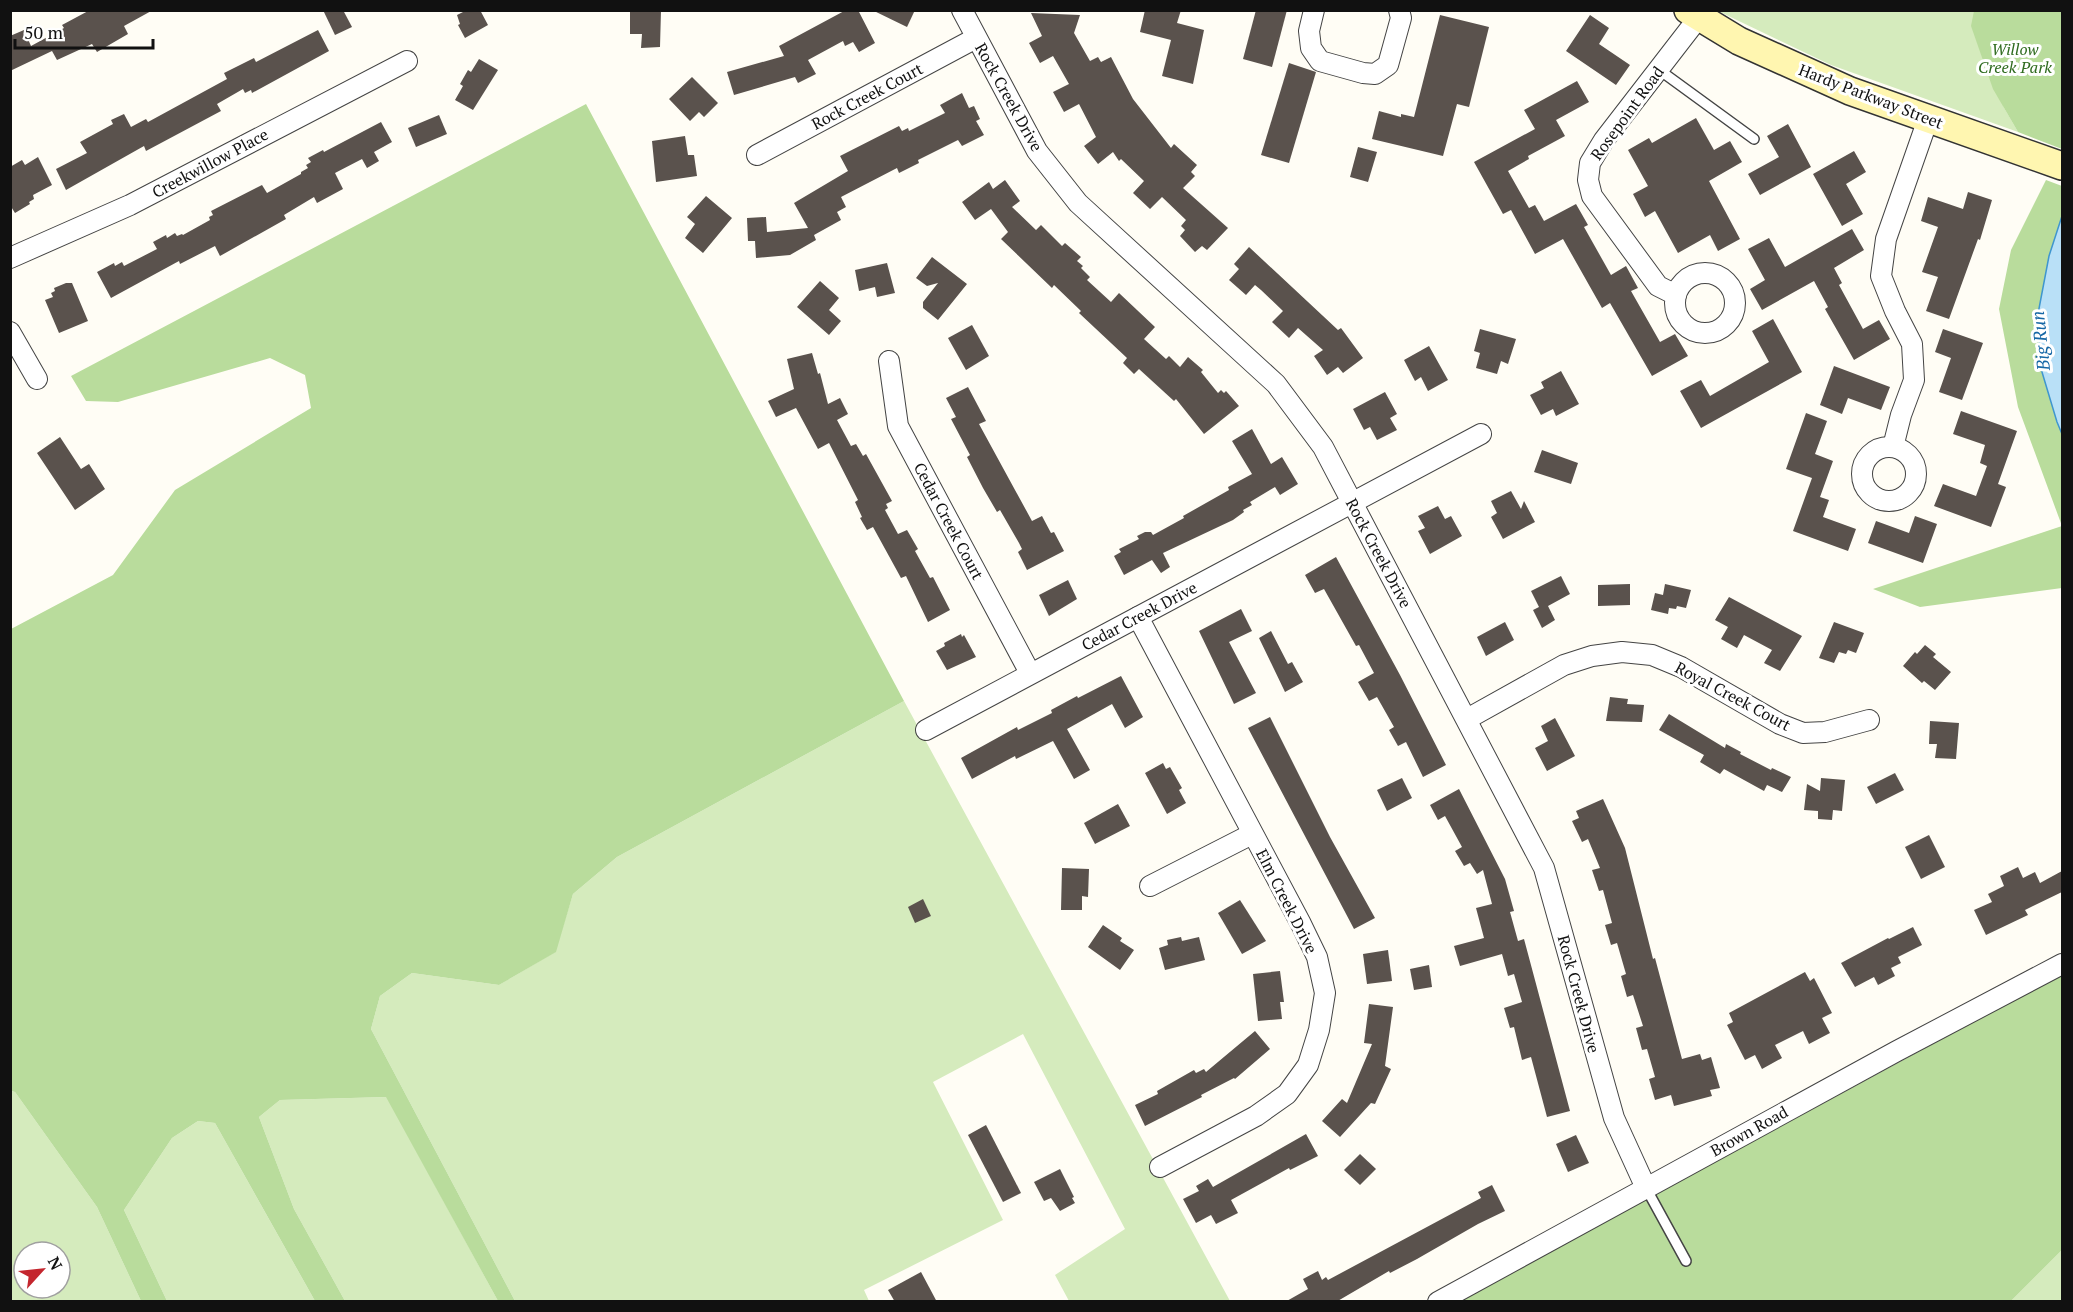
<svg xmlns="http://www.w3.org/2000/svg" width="2073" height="1312" font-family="'PT Serif',serif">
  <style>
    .green { fill: #d5ebbd; fill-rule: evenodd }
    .forest { fill: #b9dc9c }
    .water { fill: #b9e0f7; stroke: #3f96cf; stroke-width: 1.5 }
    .building { fill: #5a524d }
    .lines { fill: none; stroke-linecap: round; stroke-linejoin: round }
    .lane-casing { stroke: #444; stroke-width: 12 }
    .street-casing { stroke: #444; stroke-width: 22 }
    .secondary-casing { stroke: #333; stroke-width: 30 }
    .lane { stroke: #fff; stroke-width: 9 }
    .street { stroke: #fff; stroke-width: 20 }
    .secondary { stroke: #fff6b0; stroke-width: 27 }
    .labels { text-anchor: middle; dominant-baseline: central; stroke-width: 6; stroke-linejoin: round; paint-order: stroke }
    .park-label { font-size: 16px; font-style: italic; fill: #2f6b1f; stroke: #fff }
    .street-label { font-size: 16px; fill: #111; stroke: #fff }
    .water-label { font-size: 18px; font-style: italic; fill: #1768a6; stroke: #fff }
  </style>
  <rect width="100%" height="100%" fill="#fffdf5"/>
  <g class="green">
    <polygon points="1718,11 2062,11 2003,106 2018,132 1831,65"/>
    <polygon points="904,701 1230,1301 1069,1301 1055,1275 1125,1229 1023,1034 933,1082 1003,1220 864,1290 869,1301 515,1301 371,1029 380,996 412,973 499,985 555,952 573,894 617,857"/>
    <path d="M10 1091 15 1092 97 1207 141 1301H11ZM24 1252H60V1288H24Z"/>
    <polygon points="387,1097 498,1301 345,1301 294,1209 259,1117 280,1100"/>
    <polygon points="198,1121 215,1123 315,1301 167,1301 124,1210 172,1138"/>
    <polygon points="2062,1250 2062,1301 2011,1301"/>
  </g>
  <g class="forest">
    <polygon points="1974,11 2062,11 2062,149 2018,132 1993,89 1971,26"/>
    <polygon points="586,104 904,701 617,857 573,894 556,952 499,985 412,973 380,996 371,1029 515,1301 498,1301 386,1097 280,1100 259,1117 294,1209 345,1301 315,1301 215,1123 198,1121 172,1138 124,1210 167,1301 141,1301 97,1207 15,1092 11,1091 11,629 113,575 175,490 311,408 305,375 270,358 118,402 86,401 71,376"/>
    <polygon points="2046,180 2062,186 2062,588 1920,607 1873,589 2062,526 2018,407 1999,309 2011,250"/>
    <polygon points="2062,974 2062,1250 2011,1301 1456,1302"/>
  </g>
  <polygon class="water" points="2062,216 2062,434 2057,422 2042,372 2037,319 2049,256"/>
  <g class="building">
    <polygon points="90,10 153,10 124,26 128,34 97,52 92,44 57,60 52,51 10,71 10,36 24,30 31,46 64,28 62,25"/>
    <polygon points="323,10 343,10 352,27 335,35"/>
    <polygon points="467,10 480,10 488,25 465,38 458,25 460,24 457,15"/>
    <polygon points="630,10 661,10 660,47 641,48 642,34 630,34"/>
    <polygon points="846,10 858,10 875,43 859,52 853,42 845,46 843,41 808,60 816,74 798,83 795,77 734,95 727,72 784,56 779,46"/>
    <polygon points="872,10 915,10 907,27"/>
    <polygon points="1145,10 1181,10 1177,23 1204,30 1193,84 1162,76 1171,40 1140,32"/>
    <polygon points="1256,10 1287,10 1272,67 1243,59"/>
    <polygon points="1031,13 1080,15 1074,33 1090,61 1098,57 1101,62 1111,57 1133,99 1171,148 1174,144 1197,165 1191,172 1195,176 1183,188 1228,228 1207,250 1202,246 1195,252 1180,236 1185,230 1181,226 1186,220 1162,197 1150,209 1133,193 1144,181 1121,159 1119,161 1113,152 1098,164 1084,146 1096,137 1079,104 1064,112 1053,92 1069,84 1053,56 1040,63 1029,43 1042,36"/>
    <polygon points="1440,15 1489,27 1469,107 1457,104 1443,156 1372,139 1379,111 1401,117 1401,114 1414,117"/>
    <polygon points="1590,15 1609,28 1599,44 1630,65 1616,85 1566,51"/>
    <polygon points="318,30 329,51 252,93 251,90 245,93 243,89 217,104 221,111 146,151 144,146 66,190 56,169 87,153 80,142 113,124 111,120 124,114 131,127 146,119 148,122 227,79 224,73 254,58 256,62"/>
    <polygon points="479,59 498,70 473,110 455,100 463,86 460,84 468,70 471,72"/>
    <polygon points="1289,63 1316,72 1289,163 1261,155"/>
    <polygon points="692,77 718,103 704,117 699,112 690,121 669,99"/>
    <polygon points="1577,81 1589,102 1556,120 1565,136 1528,156 1529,159 1508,171 1529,208 1535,205 1544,221 1576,204 1588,225 1584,227 1611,275 1626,266 1638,288 1631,291 1660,342 1675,334 1688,356 1652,376 1610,303 1602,308 1563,239 1535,254 1511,210 1503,214 1474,162 1535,129 1524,110"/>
    <polygon points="962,93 969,108 974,106 980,119 976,121 984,135 962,146 958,140 918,160 919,163 899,173 897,168 841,197 846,207 837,212 841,220 814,235 816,240 790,255 756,258 755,241 748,241 747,218 766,217 767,232 808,228 794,203 848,171 840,156 899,126 902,131 908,128 909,131 945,113 940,105"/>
    <polygon points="439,115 447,134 416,147 408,128"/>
    <polygon points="1696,118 1714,150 1730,141 1742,162 1709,181 1740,239 1718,251 1710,235 1678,253 1655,211 1645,217 1633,194 1648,186 1628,150 1649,138 1652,143"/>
    <polygon points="381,122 392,142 374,152 379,161 367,168 362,159 335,173 343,189 317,203 314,197 284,215 286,219 220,256 215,246 180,264 179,261 111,298 97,272 114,263 115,266 122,262 124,266 157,249 153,242 166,235 167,238 175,233 177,236 182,234 183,235 210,220 209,217 213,215 211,211 262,185 267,193 301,174 301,172 308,168 306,165 311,162 308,158 323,150 324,152"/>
    <polygon points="1788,124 1811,167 1760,195 1748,174 1779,157 1767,136"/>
    <polygon points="685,136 688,155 694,155 697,176 656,182 652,141"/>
    <polygon points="1358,147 1377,152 1368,182 1350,177"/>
    <polygon points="1854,151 1866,172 1846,184 1863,214 1842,226 1813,174"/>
    <polygon points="38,157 52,185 33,195 34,199 29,202 30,204 15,213 10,205 10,167 22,160 25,165"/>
    <polygon points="1005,180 1020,201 1012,207 1036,230 1041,225 1062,246 1065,243 1081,257 1077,261 1083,266 1081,268 1090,277 1087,280 1111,302 1119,293 1155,327 1144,339 1166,359 1169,356 1180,367 1188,357 1203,370 1201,372 1218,393 1221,390 1224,393 1226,391 1239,406 1204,434 1176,399 1174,401 1139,369 1134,374 1123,363 1127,358 1079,313 1081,311 1054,285 1052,288 1001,239 1008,232 991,209 975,220 962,202 989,182 993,189"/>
    <polygon points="1968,192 1992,200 1980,240 1978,239 1949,319 1926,311 1938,277 1922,272 1938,227 1921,221 1928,197 1963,209"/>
    <polygon points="706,196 732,218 703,253 685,238 695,224 687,217"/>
    <polygon points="1852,229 1864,250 1834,268 1842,283 1839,285 1863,329 1879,320 1890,339 1854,360 1825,309 1828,307 1814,281 1762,310 1750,289 1765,280 1748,249 1769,238 1785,267"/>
    <polygon points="1249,247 1338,330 1341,328 1363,358 1343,373 1338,367 1327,375 1314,356 1323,350 1298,328 1289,338 1272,322 1283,311 1261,290 1255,285 1246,295 1229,280 1239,269 1234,264"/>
    <polygon points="932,257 967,284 938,320 923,308 923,302 938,283 927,286 916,278"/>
    <polygon points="887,263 895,293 877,297 875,287 859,291 855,270"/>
    <polygon points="820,281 839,298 829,310 841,321 829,335 797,307"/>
    <polygon points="66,283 72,283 88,321 59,333 45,300 53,297 51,293 55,291 54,288"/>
    <polygon points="1773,319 1802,372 1701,428 1680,391 1701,380 1710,396 1769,362 1752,331"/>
    <polygon points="972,325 989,356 966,370 948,338"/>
    <polygon points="1480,329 1516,339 1508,364 1501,361 1497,374 1476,368 1480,353 1474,351"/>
    <polygon points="1943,329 1983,343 1962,400 1939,392 1951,358 1935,352"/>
    <polygon points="1429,346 1448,380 1428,391 1421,377 1415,381 1404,360"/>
    <polygon points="812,353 818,374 820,373 828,404 840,398 848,414 837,420 851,446 856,444 863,456 866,454 892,501 886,504 888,508 885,510 898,534 907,530 918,549 915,551 930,578 933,577 950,610 928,622 906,576 901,578 873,527 867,530 860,518 862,517 855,502 858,500 829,443 818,449 796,408 776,417 768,401 794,389 787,359"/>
    <polygon points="1834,366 1890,387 1881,410 1848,398 1842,414 1820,405"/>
    <polygon points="1561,371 1579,404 1556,416 1553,409 1541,415 1530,395 1544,388 1541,382"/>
    <polygon points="968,387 986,421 979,424 1032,521 1042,516 1051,533 1054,532 1064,551 1027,570 1018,552 1022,549 1019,543 1000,510 997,512 983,488 967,457 970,455 951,419 956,417 946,398"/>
    <polygon points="1385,392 1397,414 1390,418 1397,430 1377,440 1370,427 1364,430 1353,409"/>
    <polygon points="1961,411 2017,431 1998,484 2006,487 1991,527 1934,506 1943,484 1976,496 1987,466 1980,463 1985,445 1953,434"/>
    <polygon points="1806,413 1827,421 1815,454 1833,461 1820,497 1829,500 1823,517 1856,529 1848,551 1793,531 1812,478 1786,469"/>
    <polygon points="1252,429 1271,464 1282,457 1298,484 1280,495 1275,487 1250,502 1252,505 1243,510 1244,512 1233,520 1163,553 1170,567 1161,573 1152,560 1124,575 1114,556 1121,552 1119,549 1139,539 1137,536 1145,532 1151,532 1153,535 1184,518 1183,516 1229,490 1228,487 1252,474 1232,441"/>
    <polygon points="60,437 81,469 89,464 105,489 75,510 37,453"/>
    <polygon points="1542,450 1578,463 1571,484 1534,472"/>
    <polygon points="1511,491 1521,509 1524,501 1535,522 1503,539 1491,517 1497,513 1491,501"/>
    <polygon points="1438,506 1445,519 1451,516 1462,536 1430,554 1418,531 1425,528 1418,516"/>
    <polygon points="1915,516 1937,524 1923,563 1868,543 1876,521 1909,533"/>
    <polygon points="1336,557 1400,675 1446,765 1423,777 1406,742 1398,746 1389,730 1394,727 1377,697 1369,701 1358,682 1374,673 1359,645 1356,646 1324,589 1315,593 1305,575"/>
    <polygon points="1561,576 1570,594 1548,606 1555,620 1542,628 1533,610 1539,607 1531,591"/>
    <polygon points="1068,580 1077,599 1049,616 1039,595"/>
    <polygon points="1630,584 1630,605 1598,606 1598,585"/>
    <polygon points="1665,584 1691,590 1686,608 1677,606 1676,609 1669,608 1668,614 1651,610 1655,593 1663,595"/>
    <polygon points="1729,597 1802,636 1780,671 1764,663 1772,650 1744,635 1737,648 1721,639 1728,627 1715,620"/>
    <polygon points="1241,609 1252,631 1229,642 1256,693 1234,704 1199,631"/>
    <polygon points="1505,622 1514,640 1486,656 1477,637"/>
    <polygon points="1834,622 1864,633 1856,653 1848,650 1846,654 1839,652 1834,663 1819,658"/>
    <polygon points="1271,631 1288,664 1292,662 1303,682 1285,692 1259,638"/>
    <polygon points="961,634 962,637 964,635 976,657 947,670 936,651 945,646 944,643"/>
    <polygon points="1925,645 1936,654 1933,657 1951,672 1935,690 1924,681 1922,683 1903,666 1915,652 1917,654"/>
    <polygon points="1121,676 1143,717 1125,728 1112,704 1067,729 1090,770 1074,779 1053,741 1016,759 1015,756 972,779 961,758 1017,727 1018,730 1052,713 1051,710 1077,696 1078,698"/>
    <polygon points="1610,697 1628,699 1627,704 1644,705 1642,722 1606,721"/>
    <polygon points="1669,714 1725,748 1726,744 1741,752 1740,754 1771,770 1772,768 1791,777 1782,792 1767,785 1764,791 1724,769 1720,774 1700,762 1704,755 1659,730"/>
    <polygon points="1270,717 1330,837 1375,918 1354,929 1248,728"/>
    <polygon points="1555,718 1575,756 1547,771 1535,748 1548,741 1541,726"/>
    <polygon points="1930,721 1959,723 1956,759 1935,758 1937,744 1929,744"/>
    <polygon points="1163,763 1166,769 1170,767 1182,788 1179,790 1186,803 1167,814 1145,773"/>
    <polygon points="1895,773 1904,790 1876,804 1867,787"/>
    <polygon points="1402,778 1412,798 1387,811 1377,790"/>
    <polygon points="1821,778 1845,780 1842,811 1833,810 1832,820 1818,819 1818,811 1804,810 1807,784 1820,791"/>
    <polygon points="1459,789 1505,879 1514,911 1510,912 1518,941 1524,939 1570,1111 1547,1117 1531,1057 1522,1060 1514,1027 1510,1028 1504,1008 1522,1002 1514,974 1508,976 1502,954 1460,966 1454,946 1484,938 1476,908 1492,904 1483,870 1477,874 1470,863 1464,866 1455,851 1462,847 1445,816 1438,820 1430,805"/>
    <polygon points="1603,799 1625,848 1653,959 1655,958 1682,1059 1700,1054 1702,1060 1711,1057 1720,1088 1710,1090 1712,1096 1674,1106 1671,1095 1655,1100 1649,1079 1655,1077 1647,1049 1642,1050 1636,1028 1643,1026 1633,995 1627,997 1621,976 1626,974 1617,943 1611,945 1605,925 1612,923 1603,890 1599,891 1592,870 1600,868 1588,839 1582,842 1572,821 1579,818 1576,811"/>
    <polygon points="1118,804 1130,826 1095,844 1084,823"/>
    <polygon points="1929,835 1945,867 1921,879 1905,847"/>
    <polygon points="2018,867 2023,878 2035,872 2040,883 2062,871 2062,892 2025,910 2028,915 1986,935 1974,910 1992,902 1988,894 2004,886 2000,876"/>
    <polygon points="1062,868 1089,869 1088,897 1082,896 1082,910 1061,910"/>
    <polygon points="923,899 931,916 915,923 908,907"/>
    <polygon points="1240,900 1266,941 1242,954 1218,913"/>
    <polygon points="1103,925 1122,938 1120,941 1134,950 1120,970 1088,947"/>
    <polygon points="1913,927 1922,945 1898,957 1901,963 1891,968 1895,976 1878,985 1874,977 1855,987 1841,963 1888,938 1889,939"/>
    <polygon points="1181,937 1182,941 1199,937 1205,960 1165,970 1159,948 1168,945 1167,940"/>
    <polygon points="1388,950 1392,981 1367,984 1363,954"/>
    <polygon points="1429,965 1432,987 1414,990 1410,969"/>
    <polygon points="1280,971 1284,1002 1280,1002 1282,1019 1258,1021 1253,974"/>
    <polygon points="1805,972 1810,981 1814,978 1832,1013 1822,1018 1830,1033 1809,1044 1803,1031 1775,1045 1782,1058 1762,1069 1755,1055 1745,1060 1727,1025 1733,1022 1729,1013"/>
    <polygon points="1369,1004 1393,1007 1385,1066 1391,1069 1375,1104 1371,1103 1340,1137 1322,1121 1342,1099 1347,1103 1372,1044 1364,1043"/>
    <polygon points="1255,1031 1270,1049 1235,1079 1234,1078 1201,1095 1202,1097 1145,1126 1135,1105 1158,1094 1157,1091 1194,1070 1196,1073 1204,1069 1206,1072"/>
    <polygon points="986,1125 1021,1193 1003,1202 968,1135"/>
    <polygon points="1306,1134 1318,1156 1290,1170 1289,1168 1231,1200 1238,1213 1216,1224 1211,1215 1196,1223 1183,1199 1199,1191 1196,1186 1208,1179 1213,1187"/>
    <polygon points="1576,1135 1589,1163 1568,1172 1556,1144"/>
    <polygon points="1360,1154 1376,1169 1360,1185 1344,1170"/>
    <polygon points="1060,1169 1074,1197 1072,1198 1075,1203 1060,1211 1051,1198 1044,1201 1034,1182"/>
    <polygon points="1492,1185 1505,1211 1478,1224 1417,1259 1390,1273 1389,1271 1336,1302 1285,1302 1308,1289 1303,1279 1318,1271 1322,1280 1326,1277 1328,1280 1481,1198 1478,1192"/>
    <polygon points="921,1272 937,1302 895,1302 888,1290"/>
  </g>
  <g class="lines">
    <g class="lane-casing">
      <g id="lane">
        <polyline points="1658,69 1754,139"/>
        <polyline points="1646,1188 1686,1261"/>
      </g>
    </g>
    <g class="street-casing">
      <g id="street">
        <polyline points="962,10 1037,151 1078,203 1276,384 1323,447 1544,868 1614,1118 1646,1188"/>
        <polyline points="1314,10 1309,31 1311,48 1320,61 1363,73 1375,74 1388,65 1401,18 1399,10"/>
        <polyline points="757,155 976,38"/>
        <polyline points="10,258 130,205 407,61"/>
        <circle cx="1705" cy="303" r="30"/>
        <polyline points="1676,295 1658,286 1592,196 1588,180 1590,163 1604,140 1699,17"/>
        <polyline points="10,332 37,379"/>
        <polyline points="889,361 898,426 1030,673"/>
        <polyline points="1893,447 1901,415 1914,380 1912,344 1895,311 1881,276 1886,239 1928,119"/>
        <circle cx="1889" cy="474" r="27"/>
        <polyline points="1138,617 1301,924 1317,957 1325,993 1319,1030 1308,1065 1287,1094 1256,1116 1160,1167"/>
        <polyline points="1467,719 1564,665 1592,656 1622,652 1652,655 1681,667 1780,724 1803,733 1825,732 1869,720"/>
        <polyline points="926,730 1481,434"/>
        <polyline points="1150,886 1252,834"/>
        <polyline points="1438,1302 1897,1051 2062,964"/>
      </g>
    </g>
    <g class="secondary-casing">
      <polyline id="secondary" points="1688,10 1739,41 1850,91 2062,166"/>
    </g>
    <use href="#lane" class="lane"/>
    <use href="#street" class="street"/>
    <use href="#secondary" class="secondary"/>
  </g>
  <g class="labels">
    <g class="park-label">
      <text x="2015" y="49">Willow<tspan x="2015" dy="18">Creek Park</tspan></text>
    </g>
    <g class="street-label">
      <text transform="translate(867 96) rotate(-28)">Rock Creek Court</text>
      <text transform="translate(1871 96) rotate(21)">Hardy Parkway Street</text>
      <text transform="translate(1009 97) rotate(61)">Rock Creek Drive</text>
      <text transform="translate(1627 113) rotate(-54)">Rosepoint Road</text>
      <text transform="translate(210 163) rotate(-28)">Creekwillow Place</text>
      <text transform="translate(949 521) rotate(62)">Cedar Creek Court</text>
      <text transform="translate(1379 553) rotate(62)">Rock Creek Drive</text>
      <text transform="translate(1139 616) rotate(-28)">Cedar Creek Drive</text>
      <text transform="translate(1733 696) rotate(28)">Royal Creek Court</text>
      <text transform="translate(1287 901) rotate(63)">Elm Creek Drive</text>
      <text transform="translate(1579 994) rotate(75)">Rock Creek Drive</text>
      <text transform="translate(1749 1131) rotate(-29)">Brown Road</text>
    </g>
    <g class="water-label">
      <text transform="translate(2040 341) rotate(-96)">Big Run</text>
    </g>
  </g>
  <rect width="2073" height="1312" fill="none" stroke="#111111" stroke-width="24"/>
  <g transform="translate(42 1270) rotate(63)"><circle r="28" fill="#ffffff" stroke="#a0a0a0" stroke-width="1.5"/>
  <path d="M0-4.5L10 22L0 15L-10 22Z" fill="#c4262e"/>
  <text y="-9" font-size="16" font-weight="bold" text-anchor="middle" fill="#111111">N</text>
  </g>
  <path d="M15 39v9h138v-9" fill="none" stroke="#111111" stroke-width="3"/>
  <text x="24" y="39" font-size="18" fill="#111111" stroke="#ffffff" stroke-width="4.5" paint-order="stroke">50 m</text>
</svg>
